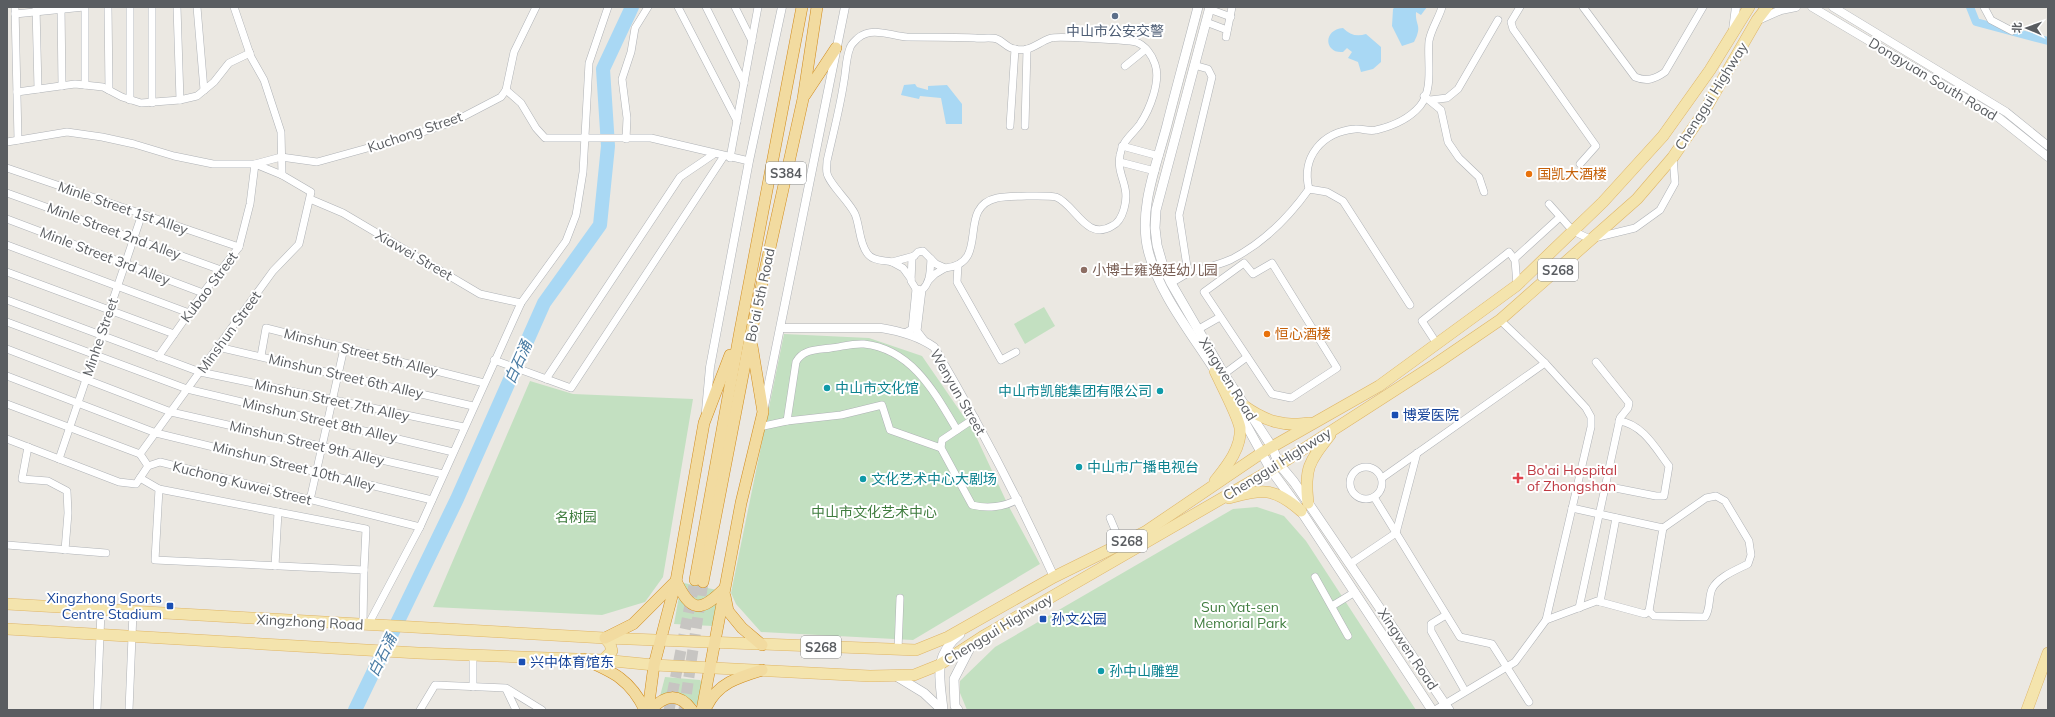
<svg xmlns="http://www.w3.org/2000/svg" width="2055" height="717" font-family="Mulish,'Noto Sans SC',sans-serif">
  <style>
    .green { fill: #c3e0c1 }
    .water { fill: #a9d8f4 }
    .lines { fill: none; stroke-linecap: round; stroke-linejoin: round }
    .canal { stroke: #a9d8f4; stroke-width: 8 }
    .river { stroke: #a9d8f4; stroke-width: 14 }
    .trunk-tunnel { stroke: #c7c5c2; stroke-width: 11; stroke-dasharray: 11 5.5; stroke-linecap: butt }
    .minor-casing { stroke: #afb2b6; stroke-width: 8 }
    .tertiary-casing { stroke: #afb2b6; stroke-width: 9 }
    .secondary-casing { stroke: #aeb1b5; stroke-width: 10 }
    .primary-casing { stroke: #dfb566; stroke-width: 12 }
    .trunk-casing { stroke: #d18b1b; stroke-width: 12 }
    .minor { stroke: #fff; stroke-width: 7 }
    .tertiary { stroke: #fff; stroke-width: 8 }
    .secondary { stroke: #fff; stroke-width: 9 }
    .primary { stroke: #f4e4ad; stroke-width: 11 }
    .trunk { stroke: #f2dba0; stroke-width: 11 }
    .service-dot { fill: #5c6f8a; stroke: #fff; stroke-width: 1.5 }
    .food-dot { fill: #e8710a; stroke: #fff; stroke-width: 1.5 }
    .education-dot { fill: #8d6e63; stroke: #fff; stroke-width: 1.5 }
    .culture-dot { fill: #0f9aa8; stroke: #fff; stroke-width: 1.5 }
    .transit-dot { fill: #1a4fb4; stroke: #fff; stroke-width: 1.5 }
    .health-dot { fill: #e0444e; stroke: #fff; stroke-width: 1.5 }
    .labels { text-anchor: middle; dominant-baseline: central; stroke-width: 4; stroke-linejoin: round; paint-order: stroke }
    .shield { fill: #fff; stroke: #8c8e90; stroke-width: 1 }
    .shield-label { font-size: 13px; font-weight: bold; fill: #5a5d61 }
    .service-label { font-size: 14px; fill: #4e5e75; stroke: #fff }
    .street-label { font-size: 14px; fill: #5a5d61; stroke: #fff }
    .food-label { font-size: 14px; fill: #c56008; stroke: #fff; text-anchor: start }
    .education-label { font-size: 14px; fill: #785e54; stroke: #fff; text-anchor: start }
    .culture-label { font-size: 14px; fill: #0d838f; stroke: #fff; text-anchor: start }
    .transit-label { font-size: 14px; fill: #164399; stroke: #fff; text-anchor: start }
    .health-label { font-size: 14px; fill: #be3a42; stroke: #fff; text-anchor: start }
    .park-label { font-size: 14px; fill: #3f7c3e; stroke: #fff }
    .water-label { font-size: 15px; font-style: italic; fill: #497ba3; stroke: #fff }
  </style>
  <rect width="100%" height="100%" fill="#ebe8e2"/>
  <g class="green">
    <polygon points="1044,307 1055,326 1025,344 1014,324"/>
    <polygon points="784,334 869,338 922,356 973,430 1008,505 1040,564 913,640 761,632 736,604 731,593"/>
    <polygon points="530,381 573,394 693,399 663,577 645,602 602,615 433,607"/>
    <polygon points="1257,507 1284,516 1306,541 1416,710 967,710 960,693 960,681 995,647 1233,509"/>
    <polygon points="684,583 717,590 709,599 694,601 683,587"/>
    <polygon points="679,596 705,609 711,607 719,600 713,626 674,624"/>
    <polygon points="665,677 700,680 702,684 698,706 685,697 659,700"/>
  </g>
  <g class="water">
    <path d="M1395 7H1427L1421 15 1416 12C1415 26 1423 25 1414 42L1402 46 1392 26 1393 9Z"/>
    <path d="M1343 28C1350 35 1357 37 1366 34L1381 47V62L1373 69 1361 72 1358 62 1348 58 1352 52 1347 48 1343 52C1325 54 1322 30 1343 28Z"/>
    <polygon points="915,84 917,87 928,90 928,86 947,85 962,104 962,124 946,124 941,98 920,96 919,99 901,95 904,85"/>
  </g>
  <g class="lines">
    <polyline class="canal" points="1970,7 1976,22 2048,41"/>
    <polyline class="river" points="355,710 457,499 544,303 600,225 608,146 603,69 632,7"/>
    <g class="trunk-tunnel">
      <polyline points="669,710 695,580"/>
      <polyline points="684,710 703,582"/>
    </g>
    <g class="minor-casing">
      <g id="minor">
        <polyline points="15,7 18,140"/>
        <polyline points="36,7 38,89"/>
        <polyline points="61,7 62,86"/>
        <polyline points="85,7 85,85"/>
        <polyline points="108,7 109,90"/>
        <polyline points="130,7 130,100"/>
        <polyline points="177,7 180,100"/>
        <polyline points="197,7 204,90"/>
        <polyline points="234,7 251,57 264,80 281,132 282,175"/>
        <polyline points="678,7 737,121"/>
        <polyline points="706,7 744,83"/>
        <polyline points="735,7 752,41"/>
        <polyline points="1520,7 1511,22 1513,29 1596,146 1580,164"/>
        <path d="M1583 7 1635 77C1647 82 1655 79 1665 72L1703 7"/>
        <polyline points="1984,7 1991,20 2012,31"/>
        <polyline points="1209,9 1231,17"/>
        <polyline points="15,14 84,7"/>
        <polyline points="1206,22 1227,30"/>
        <polyline points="1226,37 1232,7"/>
        <polyline points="1125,66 1146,49"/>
        <polyline points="506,90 521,103 536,128 545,138 651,138 749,161"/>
        <polyline points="17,92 75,84 103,87 122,97 141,103 180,100 197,96 214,82 229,63 250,53"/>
        <polyline points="1424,96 1441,110 1448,142 1459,158 1479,177 1484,192"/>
        <polyline points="1430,100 1447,98 1458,89 1498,20"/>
        <polyline points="152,103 152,7"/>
        <polyline points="1010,126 1015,49"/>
        <polyline points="1025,126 1027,49"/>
        <polyline points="626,139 627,118 622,79 631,52 635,28 648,7"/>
        <polyline points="7,142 67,132 102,137 134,144 174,156 213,164 255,164 282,175 311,192 299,244 273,271 140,454 148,466"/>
        <polyline points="1122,146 1159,156"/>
        <polyline points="730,158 758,7"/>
        <polyline points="1120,162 1155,171"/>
        <polyline points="7,168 239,247"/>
        <path d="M1309 189C1301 157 1322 132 1355 129 1362 128 1369 132 1376 130 1393 126 1409 119 1420 106 1434 89 1427 61 1429 41 1431 29 1439 18 1442 7"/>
        <polyline points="7,193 221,270"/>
        <polyline points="310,199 343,213 480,294 521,303"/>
        <polyline points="1549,204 1573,231 1590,239 1635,228 1660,210 1675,183 1673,157"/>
        <polyline points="7,219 203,293"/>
        <polyline points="7,245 189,313"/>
        <polyline points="1514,259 1560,217"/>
        <path d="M892 262C883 260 872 261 867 253 859 242 860 226 855 214 849 201 829 184 827 173 826 169 827 165 827 161 833 134 840 108 844 81 846 71 846 57 850 48 851 44 855 41 858 38 872 26 891 36 907 37 930 37 953 37 975 38 981 39 991 37 997 39 1002 41 1006 46 1011 48 1030 54 1036 43 1051 38 1058 36 1127 40 1136 42 1145 45 1152 55 1155 64 1161 81 1150 109 1140 124 1132 135 1122 141 1120 155 1116 176 1131 185 1124 209 1122 216 1119 223 1112 226 1086 242 1075 204 1056 197 1049 195 1005 196 997 198 955 207 992 264 945 268"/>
        <polygon points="1244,263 1253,274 1272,263 1337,368 1291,398 1272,394 1204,292"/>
        <polyline points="958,265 957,282 1001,360 1016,352"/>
        <polyline points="7,272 174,334"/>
        <path d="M1188 273C1203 269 1219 265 1232 259 1263 243 1289 217 1309 189L1327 192 1343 201 1410 305"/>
        <polyline points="911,279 903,268 892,262 914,256"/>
        <polyline points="929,280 935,274 945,268 936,264 931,259"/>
        <polyline points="1171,283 1188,273 1179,215 1212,77 1208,69 1194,65"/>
        <path d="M922 290 916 289 911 281 912 258 918 252 923 251 931 259C930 270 931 282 922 290L917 331 924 340"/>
        <polyline points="7,300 200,372 464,427"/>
        <polyline points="7,322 187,389 453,452"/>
        <polyline points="1197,330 1220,317"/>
        <polyline points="905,333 912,329 916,289"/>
        <polyline points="1437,344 1422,321 1509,252 1515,260 1517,285"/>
        <polyline points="218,347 473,406"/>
        <polyline points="7,349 171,412 443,474"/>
        <polyline points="261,356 266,328 484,383"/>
        <polyline points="158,357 203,293 239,247 250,204 255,164 281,157 317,162 411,136 453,122 501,97 506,90 514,52 536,7"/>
        <polyline points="494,360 571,388 724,156"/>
        <polyline points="1224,374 1247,357"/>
        <polyline points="7,376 156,433 432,500"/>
        <polyline points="546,379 680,177 714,154"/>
        <polyline points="7,404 140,454"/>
        <path d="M975 418 942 440 941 448 972 505C987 509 1005 507 1018 499"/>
        <path d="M787 421 796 362C803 349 817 350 831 348 841 347 853 343 864 344 912 349 935 393 957 430"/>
        <polyline points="759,427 787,421 841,415 882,405 890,430 941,448"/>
        <polyline points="7,439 119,482 136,484 148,466 160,462 420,527"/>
        <polyline points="28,447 22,479 48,481 67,491 68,513 65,550"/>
        <polyline points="59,459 142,214"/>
        <circle cx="1366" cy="483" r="16"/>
        <polyline points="140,478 159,489 155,560 364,570 363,624"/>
        <polyline points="1382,478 1545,363"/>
        <path d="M1605 486 1656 496H1664L1669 466C1656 449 1643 424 1619 421"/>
        <polyline points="159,489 366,529 364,570"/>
        <polyline points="1374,497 1460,637 1492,644 1529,702"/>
        <polyline points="310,500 344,348"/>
        <polyline points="1110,518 1121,544"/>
        <polyline points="7,545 106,553"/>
        <polyline points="1350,564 1396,533 1417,453"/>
        <polyline points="275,566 278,512"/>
        <polyline points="1315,577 1348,636"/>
        <polyline points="1600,602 1616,518"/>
        <polyline points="1332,606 1355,592"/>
        <polyline points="1579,608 1620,418 1628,408 1629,403 1596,362"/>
        <path d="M1649 611 1654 616 1705 617C1711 608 1708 598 1712 589 1718 577 1736 570 1748 564L1751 555 1749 541 1725 501 1716 496 1706 498 1663 528"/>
        <polyline points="1446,615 1431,624 1431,631 1465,691"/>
        <polyline points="1546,620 1597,601 1645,614 1649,611 1663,528 1572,508"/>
        <polyline points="368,625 420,527 521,303 566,241 576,215 583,172 589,63 608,7"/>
        <polyline points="898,650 900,598"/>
        <polyline points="473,687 473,655"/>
        <polyline points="506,689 516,710"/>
        <polyline points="97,710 101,611"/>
        <polyline points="129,710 133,612"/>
        <polyline points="420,710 435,685 506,688 542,710"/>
        <polyline points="1435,710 1515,662 1546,620 1591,427 1591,417 1586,408 1545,363 1500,320"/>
      </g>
    </g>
    <g class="tertiary-casing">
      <g id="tertiary">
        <polyline points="1812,7 1999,118 2048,157"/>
        <polyline points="1833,7 2006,112 2048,146"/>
        <polyline points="1758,20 1781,10 1796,7"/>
        <polyline points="1733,30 1736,7"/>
        <path d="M781 328H881C900 331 918 336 934 347 978 422 1018 498 1054 577"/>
        <polyline points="764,407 845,7"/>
        <polyline points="706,411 710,367 749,161 782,7"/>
      </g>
    </g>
    <g class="secondary-casing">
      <g id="secondary">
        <path d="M1198 7C1188 46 1177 85 1167 125 1157 164 1138 209 1148 250 1158 292 1191 333 1214 369"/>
        <polyline points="1210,7 1156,210 1155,228 1157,245 1163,266 1171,283 1224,374 1272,447 1279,464 1294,482 1449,710"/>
        <polyline points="1238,410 1271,470 1301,511 1432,710"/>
        <polyline points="896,676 924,693 942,710"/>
        <path d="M943 710C940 678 932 657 960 634"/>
        <polyline points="958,710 955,706 954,679 972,644"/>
      </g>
    </g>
    <g class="primary-casing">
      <g id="primary">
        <path d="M1215 371C1221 384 1238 416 1240 428 1242 448 1226 467 1215 481"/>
        <path d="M1244 406C1265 421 1284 427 1309 423"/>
        <path d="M1229 498C1263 489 1274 487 1301 511"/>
        <path d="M1308 503C1304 468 1309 462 1330 435"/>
        <polyline points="7,604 605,638 916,650 948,637 1054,577 1145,532 1263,452 1379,386 1516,286 1603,202 1663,136 1710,70 1749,7"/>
        <polyline points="7,629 418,653 603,660 654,665 870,676 914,675 939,665 982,637 1271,470 1434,365 1500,320 1637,199 1673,157 1702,115 1757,20 1767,7"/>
        <polyline points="603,660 612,651 610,644 605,638"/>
        <polyline points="2027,710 2048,653"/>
      </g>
    </g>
    <g class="trunk-casing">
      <g id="trunk">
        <polyline points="805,95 836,48"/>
        <polyline points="695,580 740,331 802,7"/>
        <path d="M676 581C691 612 700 613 724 589"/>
        <polyline points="703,582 750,338 803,99 817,7"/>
        <polyline points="725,596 728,611 742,628 762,645"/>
        <polyline points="605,638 633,624 675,582"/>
        <path d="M583 659C613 672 630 679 645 710"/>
        <path d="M707 706C718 683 739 677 762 670"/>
        <polyline points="648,710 654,665 676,581 704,423 730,355"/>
        <path d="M651 710C665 694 679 693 692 710"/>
        <polyline points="702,710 741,503 763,412 752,346"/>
      </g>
    </g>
    <use href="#minor" class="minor"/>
    <use href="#tertiary" class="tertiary"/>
    <use href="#secondary" class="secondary"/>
    <use href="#primary" class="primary"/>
    <use href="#trunk" class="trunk"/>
  </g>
  <circle class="service-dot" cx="1115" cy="16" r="4"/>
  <g class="food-dot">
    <circle cx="1529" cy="174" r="4"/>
    <circle cx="1267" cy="334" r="4"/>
  </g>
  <circle class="education-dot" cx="1084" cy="270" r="4"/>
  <g class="culture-dot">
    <circle cx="827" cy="388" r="4"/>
    <circle cx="1160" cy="391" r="4"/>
    <circle cx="1079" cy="467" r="4"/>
    <circle cx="863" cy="479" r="4"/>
    <circle cx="1101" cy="671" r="4"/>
  </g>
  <g class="transit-dot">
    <rect x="1391" y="411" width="8" height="8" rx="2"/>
    <rect x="166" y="602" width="8" height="8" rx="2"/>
    <rect x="1039" y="615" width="8" height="8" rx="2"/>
    <rect x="518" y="658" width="8" height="8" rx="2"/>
  </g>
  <path class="health-dot" d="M1516 472h4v4h4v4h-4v4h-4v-4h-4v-4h4z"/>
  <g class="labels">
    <g class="shield">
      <rect x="766" y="162" width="40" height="22" rx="3"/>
      <rect x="1538" y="259" width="40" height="22" rx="3"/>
      <rect x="1107" y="530" width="40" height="22" rx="3"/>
      <rect x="801" y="636" width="40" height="22" rx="3"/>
    </g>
    <g class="shield-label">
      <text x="786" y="173">S384</text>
      <text x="1558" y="270">S268</text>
      <text x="1127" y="541">S268</text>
      <text x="821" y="647">S268</text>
    </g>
    <g class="service-label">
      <text x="1115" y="31">中山市公安交警</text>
    </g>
    <g class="street-label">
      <text transform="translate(1933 79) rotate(31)">Dongyuan South Road</text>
      <text transform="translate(1711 96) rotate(-58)">Chenggui Highway</text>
      <text transform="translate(415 132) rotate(-19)">Kuchong Street</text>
      <text transform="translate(123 208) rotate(19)">Minle Street 1st Alley</text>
      <text transform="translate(114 231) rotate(20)">Minle Street 2nd Alley</text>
      <text transform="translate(414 255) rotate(30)">Xiawei Street</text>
      <text transform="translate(105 256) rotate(21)">Minle Street 3rd Alley</text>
      <text transform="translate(209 287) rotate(-53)">Kubao Street</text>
      <text transform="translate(760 295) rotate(-78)">Bo'ai 5th Road</text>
      <text transform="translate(229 332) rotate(-54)">Minshun Street</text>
      <text transform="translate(100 337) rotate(-71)">Minhe Street</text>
      <text transform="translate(361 352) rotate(14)">Minshun Street 5th Alley</text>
      <text transform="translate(346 376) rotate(13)">Minshun Street 6th Alley</text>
      <text transform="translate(1228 379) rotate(58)">Xingwen Road</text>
      <text transform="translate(958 392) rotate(60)">Wenyun Street</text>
      <text transform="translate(332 400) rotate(12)">Minshun Street 7th Alley</text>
      <text transform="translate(320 420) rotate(13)">Minshun Street 8th Alley</text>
      <text transform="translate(307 443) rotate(13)">Minshun Street 9th Alley</text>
      <text transform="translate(1277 464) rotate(-32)">Chenggui Highway</text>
      <text transform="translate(294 466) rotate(14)">Minshun Street 10th Alley</text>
      <text transform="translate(242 483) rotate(14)">Kuchong Kuwei Street</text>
      <text transform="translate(310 622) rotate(3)">Xingzhong Road</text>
      <text transform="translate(998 629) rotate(-31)">Chenggui Highway</text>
      <text transform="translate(1408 649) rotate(56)">Xingwen Road</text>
    </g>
    <g class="food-label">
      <text x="1537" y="174">国凯大酒楼</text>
      <text x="1275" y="334">恒心酒楼</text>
    </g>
    <g class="education-label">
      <text x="1092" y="270">小博士雍逸廷幼儿园</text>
    </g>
    <g class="culture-label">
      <text x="835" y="388">中山市文化馆</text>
      <text x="1152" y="391" text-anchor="end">中山市凯能集团有限公司</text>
      <text x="1087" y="467">中山市广播电视台</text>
      <text x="871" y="479">文化艺术中心大剧场</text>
      <text x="1109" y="671">孙中山雕塑</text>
    </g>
    <g class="transit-label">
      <text x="1403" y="415">博爱医院</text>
      <text x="162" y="598" text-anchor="end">Xingzhong Sports<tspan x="162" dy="16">Centre Stadium</tspan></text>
      <text x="1051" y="619">孙文公园</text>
      <text x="530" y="662">兴中体育馆东</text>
    </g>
    <g class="health-label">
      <text x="1527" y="470">Bo'ai Hospital<tspan x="1527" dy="16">of Zhongshan</tspan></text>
    </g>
    <g class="park-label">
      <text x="874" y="512">中山市文化艺术中心</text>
      <text x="576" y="517">名树园</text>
      <text x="1240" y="607">Sun Yat-sen<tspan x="1240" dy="16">Memorial Park</tspan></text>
    </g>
    <g class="water-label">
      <text transform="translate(518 362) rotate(-66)">白石涌</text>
      <text transform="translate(382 655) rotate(-64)">白石涌</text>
    </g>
  </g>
  <rect width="2055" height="717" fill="none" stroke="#5a5d61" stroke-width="16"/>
  <g transform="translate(2027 28) rotate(272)" stroke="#ffffff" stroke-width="3" paint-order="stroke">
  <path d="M0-3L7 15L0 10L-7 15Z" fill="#5a5d61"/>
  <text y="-6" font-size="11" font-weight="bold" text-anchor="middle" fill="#5a5d61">北</text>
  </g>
</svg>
